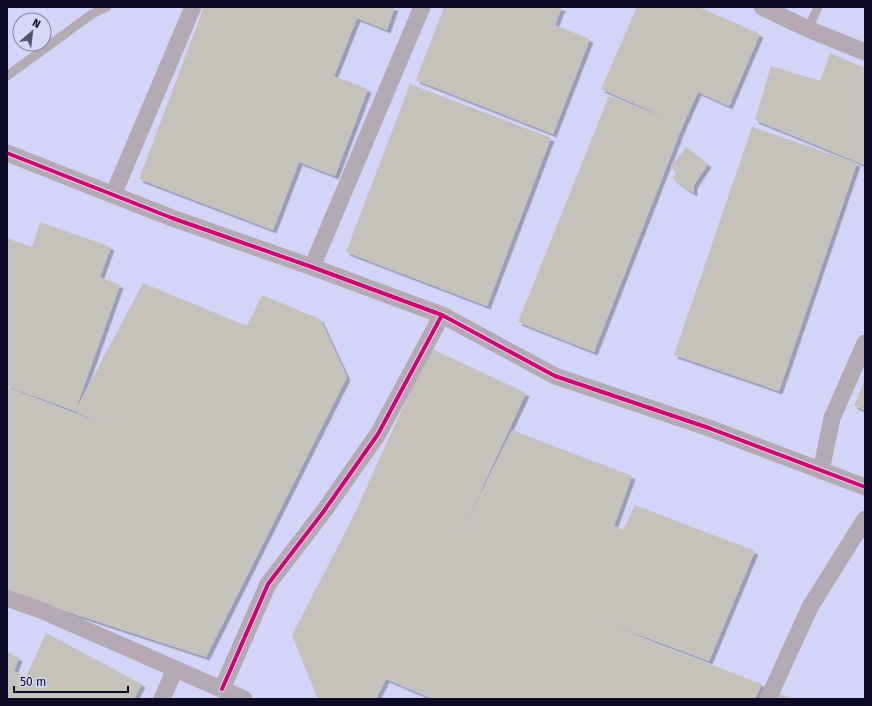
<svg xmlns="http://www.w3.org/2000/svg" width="872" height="706" font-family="'Fira Sans',sans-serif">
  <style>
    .built { fill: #d4d4f8; fill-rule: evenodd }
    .building { fill: #c4c2ba; filter: url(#shadow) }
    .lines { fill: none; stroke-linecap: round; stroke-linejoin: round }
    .service { stroke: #b4aab3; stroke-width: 9 }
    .minor { stroke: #b4aab3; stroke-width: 17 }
    .cycleway-casing { stroke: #d6d7f7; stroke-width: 6 }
    .cycleway { stroke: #d6006c; stroke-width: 4 }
  </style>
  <defs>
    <filter id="shadow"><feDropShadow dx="3.5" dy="3.5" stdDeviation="0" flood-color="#0004"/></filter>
  </defs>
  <rect width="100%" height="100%" fill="#dedeef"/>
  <path class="built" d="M7 7H865V699H7ZM20 20H44V44H20Z"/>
  <g class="building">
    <polygon points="204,7 395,7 387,30 357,18 334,76 368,89 335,176 299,162 273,230 139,179"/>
    <polygon points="444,7 562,7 555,25 590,39 553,134 416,80"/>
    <polygon points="637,7 699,7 760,34 729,106 698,92 683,125 594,352 518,322 609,96 674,121 601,89"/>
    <polygon points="830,53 865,68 865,165 755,120 771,66 820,81"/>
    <polygon points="410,84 551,138 487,306 346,252"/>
    <polygon points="752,127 857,163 779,391 674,355"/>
    <polygon points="686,147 708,164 694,185 694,193 685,188 672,178 676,174 671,166"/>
    <polygon points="40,222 111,247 100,277 120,285 75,411 7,386 7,238 32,247"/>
    <polygon points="143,283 247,326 262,295 320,319 347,377 206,657 35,601 7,590 7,387 102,424 75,411"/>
    <polygon points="430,348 526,393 458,540 512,430 632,476 614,526 623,530 635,505 755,551 709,661 602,621 665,647 762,684 755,699 433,699 386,679 376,699 322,699 317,697 292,635 352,519"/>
    <polygon points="865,379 865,410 854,406"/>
    <polygon points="46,633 142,684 134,699 7,699 7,652 19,658 14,671 26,677"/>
    <polygon points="771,691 795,699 768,699"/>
  </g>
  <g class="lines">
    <g class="service">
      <polyline points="808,29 818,7"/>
      <polyline points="7,76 92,14 107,7"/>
    </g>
    <g class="minor">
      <polyline points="762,7 808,29 865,52"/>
      <polyline points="7,153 172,218 312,267 442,315 555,376 709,428 865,487"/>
      <polyline points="113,195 193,7"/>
      <polyline points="312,267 422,7"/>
      <polyline points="821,471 832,418 865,343"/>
      <polyline points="7,598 43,611 244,699"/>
      <polyline points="222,689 268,584 324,511 378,434 442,315"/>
      <polyline points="162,699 175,669"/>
      <polyline points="768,699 810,607 865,519"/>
    </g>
    <g class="cycleway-casing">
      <g id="cycleway">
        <polyline points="7,153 172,218 312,267 442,315 555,376 709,428 865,487"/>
        <polyline points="222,689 268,584 324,511 378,434 442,315"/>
      </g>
    </g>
    <use href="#cycleway" class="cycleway"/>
  </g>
  <rect width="872" height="706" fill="none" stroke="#0d0a25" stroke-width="16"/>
  <g transform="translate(32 32) rotate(28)"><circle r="19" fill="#d6d7f7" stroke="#8685a3"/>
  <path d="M0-3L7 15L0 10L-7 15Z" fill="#56546c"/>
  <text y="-6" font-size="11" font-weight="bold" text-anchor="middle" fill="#0d0a25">N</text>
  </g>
  <path d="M14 686v6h114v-6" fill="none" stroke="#0d0a25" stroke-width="2"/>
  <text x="20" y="686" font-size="12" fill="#0d0a25" stroke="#d6d7f7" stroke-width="3" paint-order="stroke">50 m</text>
</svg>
